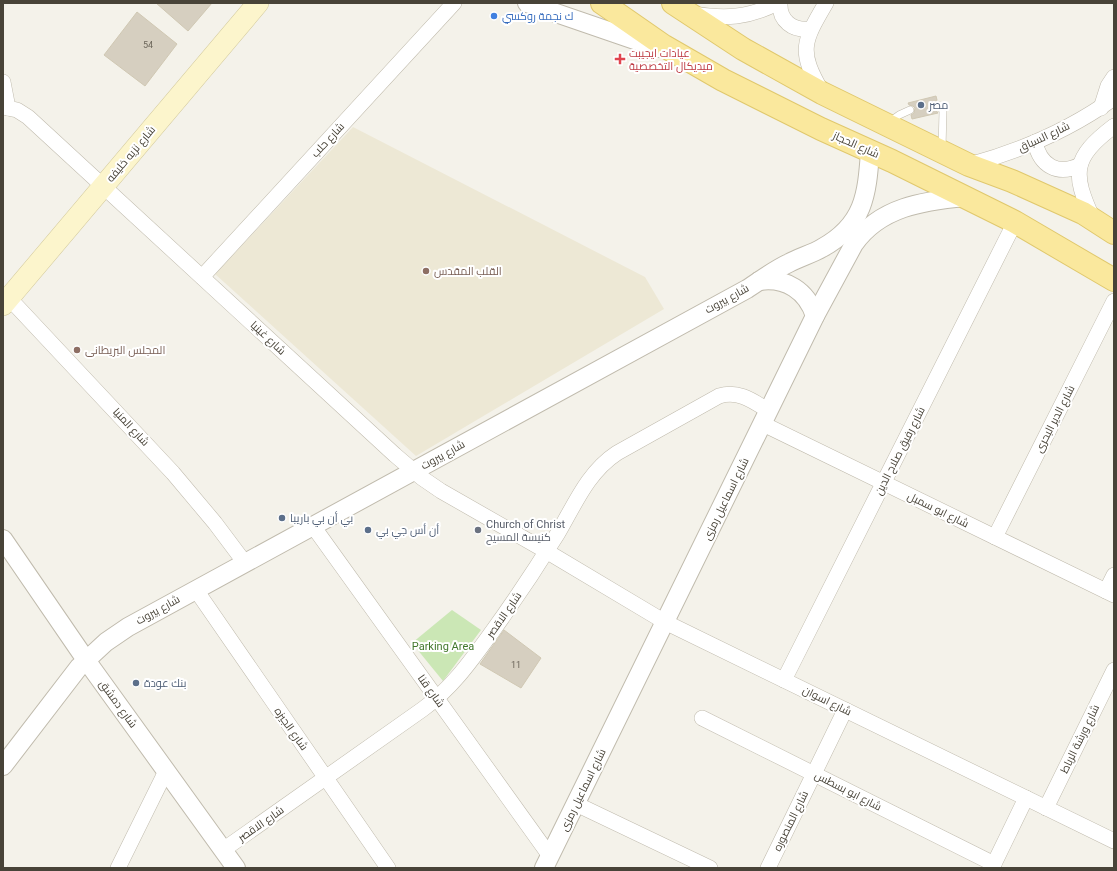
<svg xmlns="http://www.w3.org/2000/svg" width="1117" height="871" font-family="Roboto,Cairo,sans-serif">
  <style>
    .education { fill: #ede8d5 }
    .green { fill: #cbe7b5 }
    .building { fill: #d6cfc0; stroke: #d0c8b3 }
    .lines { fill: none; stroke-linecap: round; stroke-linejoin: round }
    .service-casing { stroke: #c0bbad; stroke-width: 8 }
    .minor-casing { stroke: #c0bbad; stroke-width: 16 }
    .tertiary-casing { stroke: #c0bbad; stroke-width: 20 }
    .secondary-casing { stroke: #d2c99b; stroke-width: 22 }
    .primary-casing { stroke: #e0c86d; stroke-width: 24 }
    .service { stroke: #fff; stroke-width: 7 }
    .minor { stroke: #fff; stroke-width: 15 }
    .tertiary { stroke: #fff; stroke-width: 18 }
    .secondary { stroke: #fcf5cc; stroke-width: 21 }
    .primary { stroke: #fae89d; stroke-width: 22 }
    .shop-dot { fill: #3f7fe0; stroke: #fff; stroke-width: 1.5 }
    .health-dot { fill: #e0444e; stroke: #fff; stroke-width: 1.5 }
    .service-dot { fill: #5c6f8a; stroke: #fff; stroke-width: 1.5 }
    .education-dot { fill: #8d6e63; stroke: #fff; stroke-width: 1.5 }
    .worship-dot { fill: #6b7280; stroke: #fff; stroke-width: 1.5 }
    .labels { text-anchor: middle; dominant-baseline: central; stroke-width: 4; stroke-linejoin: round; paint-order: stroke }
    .number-label { font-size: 9px; fill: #6c665a }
    .shop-label { font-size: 11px; fill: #366cbe; stroke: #fff; text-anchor: start }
    .health-label { font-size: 11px; fill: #be3a42; stroke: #fff; text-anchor: start }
    .service-label { font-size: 11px; fill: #4e5e75; stroke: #fff; text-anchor: start }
    .street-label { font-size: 11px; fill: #484338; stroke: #fff }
    .education-label { font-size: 11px; fill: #785e54; stroke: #fff; text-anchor: start }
    .worship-label { font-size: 11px; fill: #5b616d; stroke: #fff; text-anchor: start }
    .park-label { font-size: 11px; fill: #42782d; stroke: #fff }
  </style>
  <rect width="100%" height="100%" fill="#f4f2ea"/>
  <polygon class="education" points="353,127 645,277 664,309 416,456 215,274"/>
  <polygon class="green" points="452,610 481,630 443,681 412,643"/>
  <g class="building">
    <polygon points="156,3 212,3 188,31"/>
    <polygon points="137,12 177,44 145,86 104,55"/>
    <polygon points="936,96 937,100 934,102 933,106 938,113 912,119 911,115 914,113 915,108 913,106 909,105 908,103"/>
    <polygon points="504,630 541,658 521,688 480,664"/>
  </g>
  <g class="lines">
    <g class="service-casing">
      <g id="service">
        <polyline points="938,105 940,106 943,111 942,148"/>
        <polyline points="889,122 899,115 910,110"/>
      </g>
    </g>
    <g class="minor-casing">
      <g id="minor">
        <path d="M780 3C779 21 793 31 810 29"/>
        <path d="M693 14C725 19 749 18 777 3"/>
        <polyline points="3,82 8,108"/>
        <path d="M822 92C798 51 803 42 826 3"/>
        <polyline points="3,107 17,110 28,117 395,455 422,478 441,491 546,551 665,622 1114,841"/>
        <polyline points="1101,108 1108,86 1114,77"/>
        <path d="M1035 142C1040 166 1058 176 1080 165"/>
        <path d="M969 165C1020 151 1071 129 1114 98"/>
        <path d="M1093 219C1072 173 1072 158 1114 126"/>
        <polyline points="202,277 454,3"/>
        <polyline points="9,298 173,473 215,523 245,563"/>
        <polyline points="763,424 1114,595"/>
        <polyline points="313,526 550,856"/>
        <polyline points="995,537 1114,301"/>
        <polyline points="196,590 388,868"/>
        <polyline points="1106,591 1114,575"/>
        <polyline points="784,680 1015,222"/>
        <polyline points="702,718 994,864"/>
        <polyline points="576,804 710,868"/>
        <polyline points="1046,808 1114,670"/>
        <path d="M223 850 423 709C452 688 471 661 492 632 515 600 537 567 558 533 575 504 588 472 617 453L719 396C739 390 753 401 769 411"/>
        <polyline points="118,868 166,771"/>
        <polyline points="768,868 845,710"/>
        <polyline points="992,868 1026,798"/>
      </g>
    </g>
    <g class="tertiary-casing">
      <g id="tertiary">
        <polyline points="527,3 658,48"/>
        <path d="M759 281C786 277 807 291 815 316"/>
        <polyline points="3,539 86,660 236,868"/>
        <path d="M3 766 79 667 106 642 128 627 747 289C761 280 774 270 789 263 800 257 812 254 822 248 864 225 867 195 870 152"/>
        <path d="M544 868 815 316 854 244C880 207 923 201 965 197"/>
      </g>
    </g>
    <g class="secondary-casing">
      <polyline id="secondary" points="3,305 258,3"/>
    </g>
    <g class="primary-casing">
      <g id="primary">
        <polyline points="602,3 664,46 723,80 821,129 892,161 1015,222 1114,280"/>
        <polyline points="673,3 743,49 822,93 969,165 1012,181 1083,213 1114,233"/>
      </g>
    </g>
    <use href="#service" class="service"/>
    <use href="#minor" class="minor"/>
    <use href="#tertiary" class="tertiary"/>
    <use href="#secondary" class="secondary"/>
    <use href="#primary" class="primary"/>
  </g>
  <circle class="shop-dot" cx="494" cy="16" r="4"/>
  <path class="health-dot" d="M618 53h4v4h4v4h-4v4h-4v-4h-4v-4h4z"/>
  <g class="service-dot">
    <circle cx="921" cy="105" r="4"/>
    <circle cx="282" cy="518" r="4"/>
    <circle cx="368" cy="530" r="4"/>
    <circle cx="136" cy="683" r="4"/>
  </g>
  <g class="education-dot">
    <circle cx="426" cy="271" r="4"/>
    <circle cx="77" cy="350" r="4"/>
  </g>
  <circle class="worship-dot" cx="478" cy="530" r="4"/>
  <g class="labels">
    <g class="number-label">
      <text x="148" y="45">54</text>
      <text x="516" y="665">11</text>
    </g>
    <g class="shop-label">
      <text x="502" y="16">ك نجمة روكسي</text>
    </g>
    <g class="health-label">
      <text x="629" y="53">عيادات ايجيبت<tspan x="629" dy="13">ميديكال التخصصية</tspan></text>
    </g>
    <g class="service-label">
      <text x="929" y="105">مصر</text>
      <text x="290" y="518">بي أن بي باريبا</text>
      <text x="376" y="530">أن أس جي بي</text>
      <text x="144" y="683">بنك عودة</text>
    </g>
    <g class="street-label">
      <text transform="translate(1044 137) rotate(-25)">شارع السباق</text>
      <text transform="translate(328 140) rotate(-47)">شارع حلب</text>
      <text transform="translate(856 145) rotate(24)">شارع الحجاز</text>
      <text transform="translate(131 154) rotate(-50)">شارع نزيه خليفه</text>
      <text transform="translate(727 299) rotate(-29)">شارع بيروت</text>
      <text transform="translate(268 338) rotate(43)">شارع غينيا</text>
      <text transform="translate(1055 419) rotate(-63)">شارع الدير البحرى</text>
      <text transform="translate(131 427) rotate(47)">شارع المنيا</text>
      <text transform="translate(900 451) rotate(-63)">شارع رفيق صلاح الدين</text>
      <text transform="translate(443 455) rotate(-29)">شارع بيروت</text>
      <text transform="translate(726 499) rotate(-64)">شارع اسماعيل رمزى</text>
      <text transform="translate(938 510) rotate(26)">شارع ابو سمبل</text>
      <text transform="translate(158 610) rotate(-29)">شارع بيروت</text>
      <text transform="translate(504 615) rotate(-55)">شارع الاقصر</text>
      <text transform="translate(431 691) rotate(54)">شارع قنا</text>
      <text transform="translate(827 701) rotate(26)">شارع اسوان</text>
      <text transform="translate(118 704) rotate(54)">شارع دمشق</text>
      <text transform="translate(291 729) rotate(55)">شارع الجيزه</text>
      <text transform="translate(1080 739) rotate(-64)">شارع ورشة الرباط</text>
      <text transform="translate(583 790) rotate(-64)">شارع اسماعيل رمزى</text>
      <text transform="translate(848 791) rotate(27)">شارع ابو بسطس</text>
      <text transform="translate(791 821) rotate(-64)">شارع المنصوره</text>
      <text transform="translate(261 824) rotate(-35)">شارع الاقصر</text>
    </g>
    <g class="education-label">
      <text x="434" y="271">القلب المقدس</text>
      <text x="85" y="350">المجلس البريطانى</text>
    </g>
    <g class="worship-label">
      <text x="486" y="524">Church of Christ<tspan x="486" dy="13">كنيسة المسيح</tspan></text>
    </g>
    <g class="park-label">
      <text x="443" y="646">Parking Area</text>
    </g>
  </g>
  <rect width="1117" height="871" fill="none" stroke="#484338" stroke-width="8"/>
</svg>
